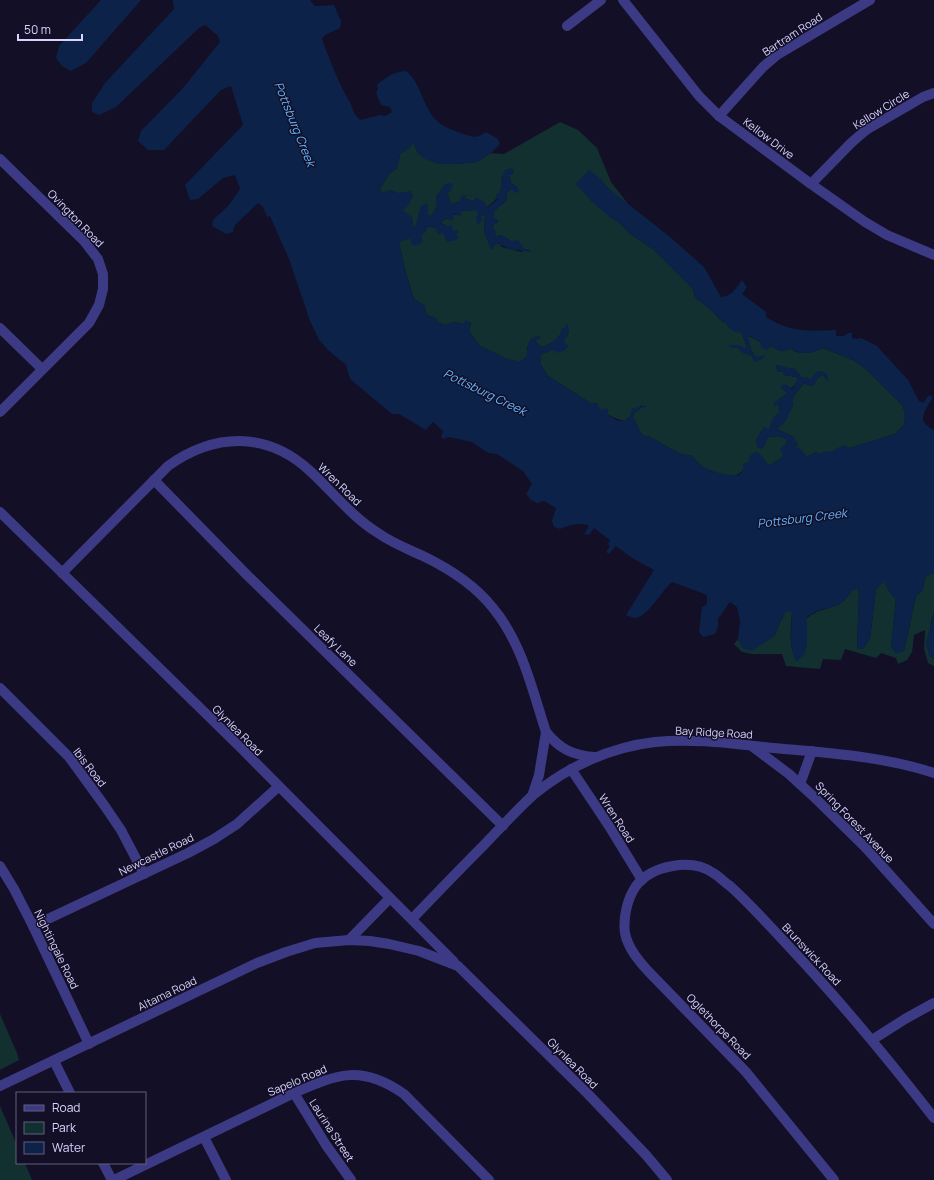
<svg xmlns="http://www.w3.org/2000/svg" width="934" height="1180" font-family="Manrope,sans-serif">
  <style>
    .green { fill: #12302f }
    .water { fill: #0c2248 }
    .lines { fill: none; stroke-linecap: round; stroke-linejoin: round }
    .minor { stroke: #3d3a85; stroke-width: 10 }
    .labels { text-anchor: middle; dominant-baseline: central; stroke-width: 3; stroke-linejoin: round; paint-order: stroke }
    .street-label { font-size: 11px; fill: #d9d4ff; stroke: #130f26 }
    .water-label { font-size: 12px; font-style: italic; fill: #62b6ff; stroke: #130f26 }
  </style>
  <rect width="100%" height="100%" fill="#130f26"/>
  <g class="green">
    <path d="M560 122 578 130 597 148 611 182 632 209 608 188 597 176 611 218 619 222 629 233 653 249 693 289 695 297 712 311 723 322 742 333 747 348 746 349 738 348 742 352 756 357 751 350 747 335 760 342 768 349 770 346 781 351 791 349C802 356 811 353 823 348L853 360 866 369 903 406 905 416 904 425 895 434 850 448 843 446 832 452 819 454 817 452 806 457 801 450 796 448 794 437 777 429 790 411 793 404V397L804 383 810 386 819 377 822 375V371L810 380 806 377H801L795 369 786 368 776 365 777 371 783 372 784 375 797 377 798 379C793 389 792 389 781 388L788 393 779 399 778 404 780 411 769 430H762L759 435 767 438C774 436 781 435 787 440L783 457 772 464 767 465 765 460 750 461C746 466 742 473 736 475 728 478 706 470 699 464 697 462 695 459 693 456L680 454 650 437 642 435 633 417 634 413 642 407V405L637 409 625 421C615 419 600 413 596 403L592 404 548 376 541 365V354C557 349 561 346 569 332L565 328C559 337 553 344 542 347L535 342 539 336 527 347V356L520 362 507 359 480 346 469 331 471 323 463 324 454 322 445 325 437 322 436 318 427 315 424 305 414 299 405 270 399 242 410 238 421 235 428 226 436 228 443 233 456 235 453 231 440 222 462 211 476 210 481 216 483 214 485 215 484 231 491 249 493 246 498 243 502 247 522 252 524 249 501 235 496 237 492 230 494 224 498 221 493 217 494 211 506 201 507 192 511 190 518 188 511 183 509 175 513 173 502 176C502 193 499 198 486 208L473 201 466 199V195L460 201 451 204 447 193 449 191 444 187 436 197V208L431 216H428L427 209 415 228 413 226 409 216 402 210 397 193 391 190 382 193 380 189 389 174 397 168 400 154 409 148 413 142 418 153 438 164H456L477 162 491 153 504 154Z"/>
    <path d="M934 573V613L931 622 929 655 934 659V666L928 663 924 649 925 630 914 635 912 652 907 660 898 664 896 658 881 653 876 658 845 649 841 660 823 659 820 669 786 666 782 654H752L742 652 734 644 738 639 743 648 752 650 774 636 785 612H792C791 628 788 647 797 661L807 643V618C825 603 838 614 852 590L857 588 859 594 857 648 863 649 870 638 876 589 884 581 889 591 896 599 891 647 904 651 916 596 922 591 926 576Z"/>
    <polygon points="0,1014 17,1053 19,1060 0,1070"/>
    <polygon points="0,1106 17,1145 17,1163 25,1163 32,1180 0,1180"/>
  </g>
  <g class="water">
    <polygon points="101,0 141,0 86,63 71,71 62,66 56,58 59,46"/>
    <path d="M173 0H310L315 6 334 5 341 21 340 28 325 35 322 39C330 61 338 81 349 101 354 110 352 112 360 120L380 115 385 116 392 112 390 107 381 105 376 93 378 89 377 85C387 76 394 72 406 71 423 84 422 111 441 124 446 128 454 130 461 133 471 137 477 139 486 132L498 139 500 144 491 153 477 162 456 164H438L425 159 418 153 413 142 409 148 400 154 397 168 389 174 380 189 382 193 391 190 398 193 411 191 413 196 407 207 402 210 413 218V226L415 227 421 206 428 203V215L431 216 436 208V197L445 184 453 183 452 189 447 193 451 204 460 201 461 196 466 195V199L473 201 476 197 480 200 484 201 487 208 497 200 496 194 500 193C502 185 501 177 505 170L511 168 514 170 513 173 509 176 511 183 518 188 519 192 517 193 511 190 507 192 506 201 494 211 493 217 498 221V223L494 224 492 229 496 230 495 235 496 237 501 235 512 241 518 240 524 249H529L531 252C524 252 517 249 511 250 507 246 502 247 498 243L493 246 494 249H491L484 231 485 215 483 214 481 216 482 221 479 224 477 223 476 218 478 214 476 210 462 211 461 215 457 216 456 213 453 215 454 219 451 221 447 218 440 222 445 226 452 225 453 231 459 230 456 235 459 237 456 240 447 242 443 233 438 235 436 228 428 226 425 233 421 235 423 241 419 245H412L410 238 399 242 405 270 414 299 424 305 427 315 436 318 437 322 445 325 454 322 463 324 466 320 471 323 469 331 480 346 507 359 520 362 527 356C527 347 528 334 541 337L540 339 536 340 535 342 542 347 550 344 561 334V329L565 328 566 324H568L569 332 564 341 568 346 565 350 557 353 554 350 541 354V365L548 376 592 404 595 403 598 404V407L602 410 606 408 608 409V415L616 420 625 421 630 416 632 408C638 409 641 405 647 406L645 408 642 407 634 413 633 417 642 435 650 437 680 454 693 456C695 459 697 462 699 464 707 470 748 486 743 464L750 461 749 457 752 454 757 452 761 455 768 465 772 464 783 457 780 448 786 444 787 440C781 435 774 436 767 438L766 444 762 449 757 447 756 439 764 427 769 429 773 418 780 411 778 404 774 407H773L775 402 788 393 781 388V386L786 384 791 389 794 387 798 379 797 377 784 375 783 372 777 371 776 365C781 365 789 368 795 369L801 377H806L810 380 816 372 822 371 827 374 829 382 822 375 819 377 813 386H810L804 383 793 397V404L786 421 777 429 794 437 798 445 796 448 801 450 806 457 817 452 819 454 827 451 832 452C838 446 842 446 850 448L895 434 904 425 905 416 903 406 866 369 853 360 823 348C811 353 803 356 791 349L781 351 770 346 767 350 762 348 760 342 748 335 751 350 756 357 765 355 763 359 754 362 751 355 742 352 738 348H730L729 345H739L747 349V347L742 333 734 332 712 311 695 297 693 289 653 249 629 233 619 222 611 218 592 202 576 184 589 170 597 176 608 188 670 237 704 267 721 297C731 297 736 288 742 280L747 287 742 294 766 312V317C791 333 808 331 836 330V336H844L848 333H852V338L856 339 861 338 877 346 908 380 919 401 923 403 929 395 933 397C925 411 915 421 934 430V573L926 576 922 591 916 596 904 651 896 654 891 647 896 600 889 591 884 582 876 589 870 638 863 649 857 648 859 594 857 588 852 590C838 614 825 603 807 617V643L804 656 796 661C788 644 792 630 792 612H785L774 636 752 651 743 648 738 639 740 621 737 607 730 602 718 619V627L715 634 703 637 699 632 702 607 707 604V595L672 582C662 590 647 618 635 618 632 618 629 616 626 615L654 570 632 558 616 546 609 554 606 552 610 546 608 544 610 540 594 528 589 535 584 534 589 526C580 522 569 525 560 529L554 527 552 521 556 508 544 501 537 503 531 500 526 494 532 484 523 471 497 454 488 453 472 442 449 437 444 439 441 437 443 431 433 422 426 430 399 414H392L350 379 346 365 328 350 319 340 310 321 289 259 270 216 267 217 263 207 258 203 234 226 233 232 226 234 212 226 213 220 229 205 240 189 235 175 223 178 198 199 190 200 185 185 243 125 231 86 221 90 164 150H148L138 141 141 131 183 88 220 42 218 36 205 25 199 28 116 107 99 115 92 112V103L105 83 174 9Z"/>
    <polygon points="934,613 934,659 929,655 926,643"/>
  </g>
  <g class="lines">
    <g class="minor">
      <polyline points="623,0 699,96 719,116 811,184 865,222 887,235 934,255"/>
      <polyline points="567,26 601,0"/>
      <polyline points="719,116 763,67 777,55 870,0"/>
      <polyline points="0,159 84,241 98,259 103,274 103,289 99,305 89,323 0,412"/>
      <polyline points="811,184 851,143 866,130 923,97 934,93"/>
      <polyline points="0,328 42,369"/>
      <polyline points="154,480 247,575 503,826"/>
      <polyline points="0,512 241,748 454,962"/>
      <path d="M62 573 168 466C214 433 266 431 309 470 332 491 352 517 378 533 392 543 408 549 423 556 450 569 475 585 493 608 522 643 532 689 546 732 560 749 572 755 594 757"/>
      <polyline points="0,688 69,757 104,805 121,830 144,874"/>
      <polyline points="753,747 789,774 813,796 865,847 934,924"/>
      <polyline points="571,769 609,826 642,880"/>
      <polyline points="800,784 812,751"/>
      <polyline points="532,796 539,775 546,732"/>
      <polyline points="0,866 14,889 33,926 89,1044"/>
      <path d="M412 919C435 895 459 870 483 846 499 829 515 812 532 796 567 767 610 747 655 742 694 738 734 744 773 748 827 753 882 756 934 773"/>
      <polyline points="33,926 188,853 214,839 237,824 278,787"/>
      <polyline points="349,940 390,898"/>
      <polyline points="872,1040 905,1019 934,1003"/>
      <polyline points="54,1061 70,1093"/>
      <polyline points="0,1086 257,963 286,952 315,943 349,940 370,941 389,944 419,951 458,966 588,1094 646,1155 667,1180"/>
      <polyline points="294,1093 326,1145 351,1180"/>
      <polyline points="204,1137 226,1180"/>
      <polyline points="103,1163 112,1180"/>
      <path d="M114 1180 294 1093C338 1074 361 1064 404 1094L489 1180"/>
      <path d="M834 1180 746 1072 648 971C638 960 628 948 625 933 623 918 627 899 636 886 652 865 692 858 713 873 719 876 724 882 730 886 748 902 764 920 781 938 835 995 886 1056 934 1118"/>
    </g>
  </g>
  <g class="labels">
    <g class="street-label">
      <text transform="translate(792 34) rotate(-33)">Bartram Road</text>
      <text transform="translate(881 109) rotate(-32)">Kellow Circle</text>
      <text transform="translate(769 138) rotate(37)">Kellow Drive</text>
      <text transform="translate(76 218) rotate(46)">Ovington Road</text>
      <text transform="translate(340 484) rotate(44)">Wren Road</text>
      <text transform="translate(336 645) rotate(44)">Leafy Lane</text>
      <text transform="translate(238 730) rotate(45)">Glynlea Road</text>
      <text transform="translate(714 732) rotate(3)">Bay Ridge Road</text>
      <text transform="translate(90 767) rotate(52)">Ibis Road</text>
      <text transform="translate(617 818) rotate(57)">Wren Road</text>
      <text transform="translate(855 822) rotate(46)">Spring Forest Avenue</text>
      <text transform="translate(156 854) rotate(-26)">Newcastle Road</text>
      <text transform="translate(57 949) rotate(64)">Nightingale Road</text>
      <text transform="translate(812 954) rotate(47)">Brunswick Road</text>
      <text transform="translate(167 993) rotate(-26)">Altama Road</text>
      <text transform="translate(719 1026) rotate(46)">Oglethorpe Road</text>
      <text transform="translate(573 1063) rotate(45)">Glynlea Road</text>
      <text transform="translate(297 1080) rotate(-23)">Sapelo Road</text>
      <text transform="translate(332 1130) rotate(57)">Laurina Street</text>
    </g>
    <g class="water-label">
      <text transform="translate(295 124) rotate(68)">Pottsburg Creek</text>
      <text transform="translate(485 392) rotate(26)">Pottsburg Creek</text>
      <text transform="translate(802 518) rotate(-7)">Pottsburg Creek</text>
    </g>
  </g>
  <rect x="16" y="1092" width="130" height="72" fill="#130f26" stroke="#625e7d"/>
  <rect x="24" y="1105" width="20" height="6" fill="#3d3a85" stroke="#625e7d"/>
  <text x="52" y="1112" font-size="12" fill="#d9d4ff">Road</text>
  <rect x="24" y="1122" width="20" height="12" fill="#12302f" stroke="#625e7d"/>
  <text x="52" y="1132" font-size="12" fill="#d9d4ff">Park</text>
  <rect x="24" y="1142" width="20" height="12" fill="#0c2248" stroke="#625e7d"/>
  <text x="52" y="1152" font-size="12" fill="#d9d4ff">Water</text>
  <path d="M18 34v6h64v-6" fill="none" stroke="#d9d4ff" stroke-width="2"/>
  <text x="24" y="34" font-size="12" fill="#d9d4ff" stroke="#130f26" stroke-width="3" paint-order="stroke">50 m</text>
</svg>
